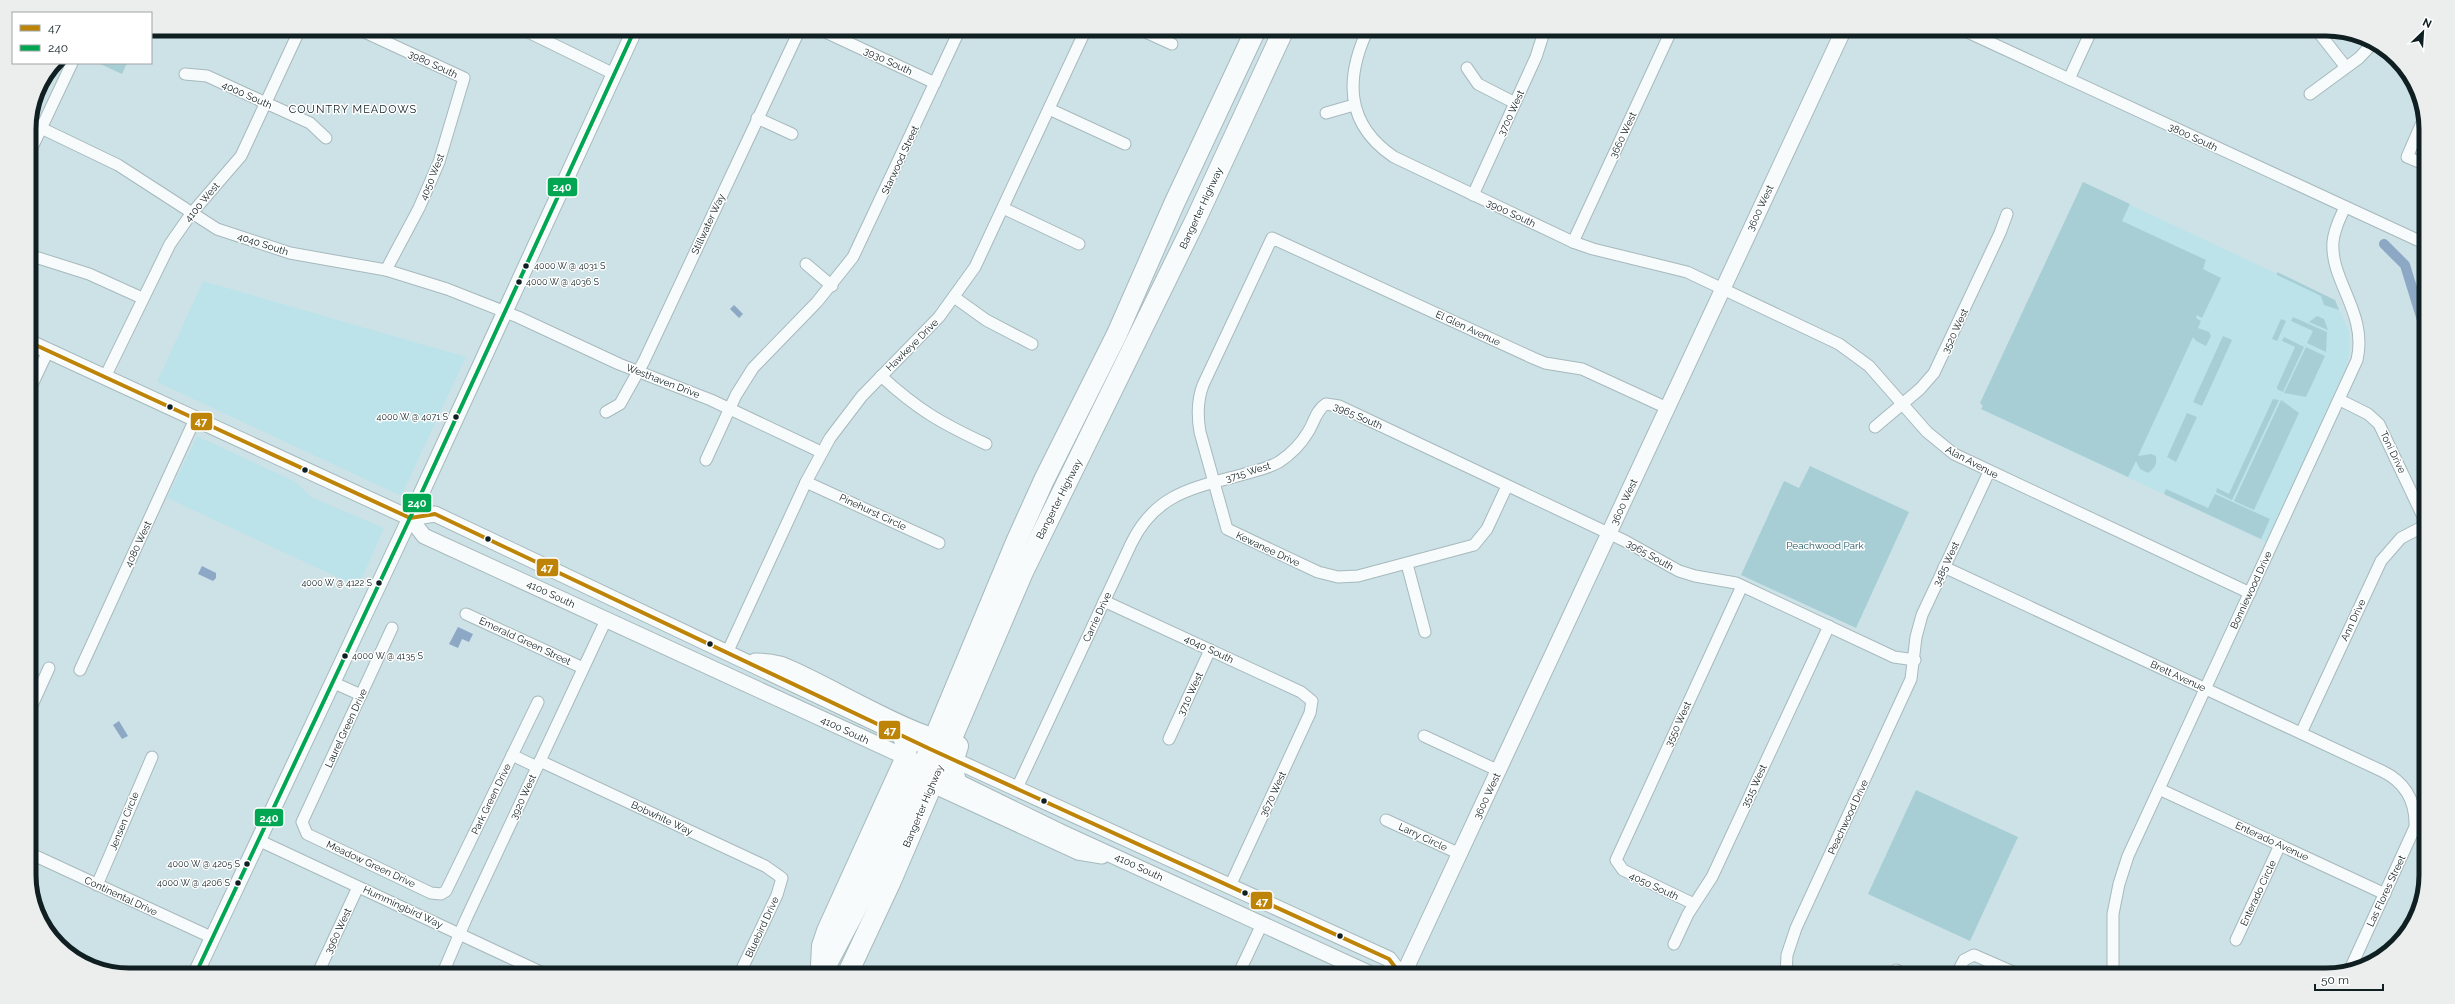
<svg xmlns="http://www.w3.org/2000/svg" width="2455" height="1004" font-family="Raleway,sans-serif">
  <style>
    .built { fill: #bde3ea }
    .green { fill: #a7ced5 }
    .water { fill: #8ca8c5 }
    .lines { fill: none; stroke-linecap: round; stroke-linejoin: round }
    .canal { stroke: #8ca8c5; stroke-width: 10 }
    .street-casing { stroke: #a7b9bd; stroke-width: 13 }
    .secondary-casing { stroke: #a7b9bd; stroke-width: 17 }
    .highway-casing { stroke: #a7b9bd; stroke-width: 22 }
    .street { stroke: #f7fbfb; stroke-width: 11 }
    .secondary { stroke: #f7fbfb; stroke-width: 15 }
    .highway { stroke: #f7fbfb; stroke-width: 20 }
    .bus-1-casing { stroke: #fff; stroke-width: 7 }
    .bus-2-casing { stroke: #fff; stroke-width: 7 }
    .bus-1 { stroke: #bd8408; stroke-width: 4 }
    .bus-2 { stroke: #00a651; stroke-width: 4 }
    .bus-dot { fill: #0f1f22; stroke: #fff; stroke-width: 1.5 }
    .labels { text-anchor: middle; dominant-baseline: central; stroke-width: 3; stroke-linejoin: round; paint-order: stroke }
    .bus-label { font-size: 9px; fill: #0f1f22; stroke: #fff; text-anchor: end }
    .street-label { font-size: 10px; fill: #0f1f22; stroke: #fff }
    .park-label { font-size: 10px; fill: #1c545d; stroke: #fff }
    .neighbourhood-label { font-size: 11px; letter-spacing: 1px; fill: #0f1f22; stroke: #fff }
    .rim { fill: none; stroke: #0f1f22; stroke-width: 5 }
    .line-badge { stroke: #fff; stroke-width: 1.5 }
    .badge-label { font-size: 11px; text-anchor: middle; font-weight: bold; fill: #fff }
  </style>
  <rect width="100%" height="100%" fill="#cce2e7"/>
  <g class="built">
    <polygon points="2088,185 2335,301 2349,331 2350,348 2347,366 2266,542 1983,410"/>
    <polygon points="203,281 466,357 401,496 157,382"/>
    <polygon points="197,436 296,482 311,497 384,528 358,587 167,498"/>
  </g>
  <g class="green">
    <polygon points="98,63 127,63 122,74"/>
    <path d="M2083 182 2130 204 2122 221 2206 260 2203 269 2221 278 2202 318 2197 315 2196 318 2201 321 2198 328 2209 332 2211 336 2206 346 2196 341 2193 337 2138 456 2151 454 2156 456C2157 465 2155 468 2148 473L2140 469 2136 461 2128 477 1981 409 1983 406 1980 403Z"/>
    <polygon points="2277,272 2335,300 2339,310 2324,305 2321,296 2277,275"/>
    <polygon points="2317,316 2324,319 2328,330 2309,322"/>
    <polygon points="2293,317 2327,332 2326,352 2307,343 2313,331 2291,321"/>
    <polygon points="2281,319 2286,321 2277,341 2272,339"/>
    <polygon points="2223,336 2232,340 2202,406 2193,402"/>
    <polygon points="2284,337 2304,347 2283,392 2277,389 2277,387 2295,347 2282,341"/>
    <polygon points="2306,347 2325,356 2306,397 2284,393"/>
    <polygon points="2273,399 2279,400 2232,500 2216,492 2217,488 2229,494"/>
    <polygon points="2281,400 2299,413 2254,510 2234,501"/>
    <polygon points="2187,413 2197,417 2176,462 2167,457"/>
    <polygon points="1810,466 1909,512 1856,628 1741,575 1784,481 1799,488"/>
    <polygon points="2166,489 2208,508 2215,494 2270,519 2261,539 2164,494"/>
    <polygon points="1916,790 2018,837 1970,941 1868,894"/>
  </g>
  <g class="water">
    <polygon points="734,305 743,314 739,318 730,309"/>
    <polygon points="202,566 216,573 216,578 213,581 198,574"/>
    <polygon points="458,627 473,634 469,642 462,639 458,648 449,644"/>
    <polygon points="119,721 128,736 122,739 113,725"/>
  </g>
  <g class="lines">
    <polyline class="canal" points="2384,244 2405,265 2426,333"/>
    <g class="street-casing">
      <g id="street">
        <polyline points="358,29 464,78 439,162 419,208 386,270"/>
        <polyline points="522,29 614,74"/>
        <polyline points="819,29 935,83"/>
        <polyline points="1139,29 1172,44"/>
        <path d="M1368 29C1345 78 1345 124 1394 157L1573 242 1593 249 1687 272 1839 344 1869 366 1927 432 1954 454 2250 593"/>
        <polyline points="1961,29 2426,244"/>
        <polyline points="2316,29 2345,66"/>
        <polyline points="1467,68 1478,84 1515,103"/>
        <polyline points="185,74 207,76 266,103 310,123 326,138"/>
        <polyline points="2069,79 2092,29"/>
        <polyline points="2310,94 2359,58 2373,43"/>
        <polyline points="1049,109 1125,144"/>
        <polyline points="1326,113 1354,105"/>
        <polyline points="757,118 792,134"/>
        <polyline points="2424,118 2407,157 2426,165"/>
        <polyline points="41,128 118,165 217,229 290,253 386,270 447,289 518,317 619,364 711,400 821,452"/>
        <polyline points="29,154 72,63"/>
        <polyline points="1473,195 1536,57 1545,29"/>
        <polyline points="1003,208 1079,244"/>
        <polyline points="1573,242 1672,29"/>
        <polyline points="29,255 89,274 142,298"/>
        <polyline points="806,264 832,286"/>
        <polyline points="954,297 986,320 1032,344"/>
        <path d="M881 376C918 410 941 423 986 444"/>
        <polyline points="105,377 170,244 191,214 241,156 300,29"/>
        <polyline points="29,391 48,351"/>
        <polyline points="2340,400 2368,414 2379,424 2426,523"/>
        <polyline points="606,412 620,404 644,361 800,29"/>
        <polyline points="1875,427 1920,389 1934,373 2000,233 2007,214"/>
        <polyline points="706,460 736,395 753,368 817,302 853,257 960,29"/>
        <polyline points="806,482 939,543"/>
        <path d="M1507 486 1487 529 1474 545 1358 576 1338 577 1318 572 1227 529 1200 432C1197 415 1197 401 1203 385L1272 238 1533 358 1545 363 1582 369 1667 408"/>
        <polyline points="1407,564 1425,632"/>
        <path d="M1944 567 2382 771C2405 782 2416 801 2415 827L2351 967"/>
        <polyline points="1104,601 1301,692 1312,701 1310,713 1230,886"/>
        <polyline points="466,614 583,668"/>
        <polyline points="392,628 302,822 307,834 431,893 441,894 446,891 538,702"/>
        <polyline points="727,653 806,482 830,438 862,396 939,317 975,267 1086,29"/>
        <polyline points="80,670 195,419"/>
        <polyline points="332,682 361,695"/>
        <polyline points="29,712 49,668"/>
        <polyline points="2301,733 2381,561 2401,538 2426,525"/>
        <polyline points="1424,736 1499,771"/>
        <polyline points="1169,739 1210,650"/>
        <polyline points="512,755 537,767"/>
        <polyline points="540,761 765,866 782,878 777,895 739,975"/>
        <path d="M1017 788 1131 544C1155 494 1192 488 1241 475 1254 471 1267 469 1279 462 1291 454 1301 444 1308 432 1314 423 1316 410 1326 404L1339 406 1625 541 1679 571 1695 576 1736 583 1894 657 1915 660"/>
        <polyline points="2159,789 2385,894"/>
        <polyline points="1386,820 1460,854"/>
        <polyline points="258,840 547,975"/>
        <polyline points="29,853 213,938"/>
        <polyline points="97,885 152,757"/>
        <polyline points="1694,904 1623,870 1616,860 1742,586"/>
        <polyline points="2236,940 2280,845"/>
        <polyline points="1674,944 1688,914 1712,877 1829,626"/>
        <polyline points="1896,970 1907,975"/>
        <polyline points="317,975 358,887"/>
        <polyline points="442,975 466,919 606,620"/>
        <polyline points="1238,975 1262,924"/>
        <polyline points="1786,975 1787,955 1796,928 1911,679 1916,637 1922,615 1989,472"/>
        <polyline points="1956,975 1964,960 1974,955 2020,975"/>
        <path d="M2113 975V914L2119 884 2128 856 2357 360C2368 313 2330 281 2333 242 2334 229 2340 218 2345 207"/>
      </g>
    </g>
    <g class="secondary-casing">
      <g id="secondary">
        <polyline points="29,342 410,518 424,536 914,761"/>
        <polyline points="410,518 435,514 930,749 1389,959 1401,975"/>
        <path d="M755 661C764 661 772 662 780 664 810 673 924 743 945 736"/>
        <polyline points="946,776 1061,832 1373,975"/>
        <polyline points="924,781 1078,852 1102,856"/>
        <polyline points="195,975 410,518 635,29"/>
        <polyline points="1403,975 1844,29"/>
      </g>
    </g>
    <g class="highway-casing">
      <g id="highway">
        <path d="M956 781C951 768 954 758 958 746"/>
        <polyline points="821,965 822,946 827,931 906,757 907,747 903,737"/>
        <polyline points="821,975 869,884 916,782 1016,542 1044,480 1117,334 1174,204 1256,29"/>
        <polyline points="847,975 891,881 1023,572 1196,219 1284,29"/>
      </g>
    </g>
    <use href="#street" class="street"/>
    <use href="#secondary" class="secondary"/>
    <use href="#highway" class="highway"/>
    <g class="bus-1-casing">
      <polyline id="bus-1" points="29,342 410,518 435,514 930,749 1389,959 1401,975"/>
    </g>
    <g class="bus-2-casing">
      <polyline id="bus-2" points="195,975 410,518 635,29"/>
    </g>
    <use href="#bus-1" class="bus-1"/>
    <use href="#bus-2" class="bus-2"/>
  </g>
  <g class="bus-dot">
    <circle cx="526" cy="266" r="3.5"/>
    <circle cx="519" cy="282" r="3.5"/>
    <circle cx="170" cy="407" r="3.5"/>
    <circle cx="456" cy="417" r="3.5"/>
    <circle cx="305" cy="470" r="3.5"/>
    <circle cx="488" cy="539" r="3.5"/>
    <circle cx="379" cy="583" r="3.5"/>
    <circle cx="710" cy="644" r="3.5"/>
    <circle cx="345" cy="656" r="3.5"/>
    <circle cx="1044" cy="801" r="3.5"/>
    <circle cx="247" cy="864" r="3.5"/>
    <circle cx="238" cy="883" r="3.5"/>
    <circle cx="1245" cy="893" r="3.5"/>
    <circle cx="1340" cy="936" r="3.5"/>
  </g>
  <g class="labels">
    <g class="bus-label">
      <text x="534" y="266" text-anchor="start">4000 W @ 4031 S</text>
      <text x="526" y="282" text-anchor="start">4000 W @ 4036 S</text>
      <text x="448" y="417">4000 W @ 4071 S</text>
      <text x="372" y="583">4000 W @ 4122 S</text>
      <text x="352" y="656" text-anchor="start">4000 W @ 4135 S</text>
      <text x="240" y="864">4000 W @ 4205 S</text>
      <text x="230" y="883">4000 W @ 4206 S</text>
    </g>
    <g class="street-label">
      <text transform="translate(888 61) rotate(25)">3930 South</text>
      <text transform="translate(433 64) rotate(25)">3980 South</text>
      <text transform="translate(247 95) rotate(24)">4000 South</text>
      <text transform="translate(1511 113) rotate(-65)">3700 West</text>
      <text transform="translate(1623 135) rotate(-65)">3660 West</text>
      <text transform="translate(2193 137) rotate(25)">3800 South</text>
      <text transform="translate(900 160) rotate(-65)">Starwood Street</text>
      <text transform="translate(432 177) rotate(-68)">4050 West</text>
      <text transform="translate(202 202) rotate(-50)">4100 West</text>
      <text transform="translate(1201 208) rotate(-65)">Bangerter Highway</text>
      <text transform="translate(1760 208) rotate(-65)">3600 West</text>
      <text transform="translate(1511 213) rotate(25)">3900 South</text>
      <text transform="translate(708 224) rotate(-65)">Stillwater Way</text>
      <text transform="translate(263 244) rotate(18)">4040 South</text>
      <text transform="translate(1468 328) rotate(25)">El Glen Avenue</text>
      <text transform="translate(1955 331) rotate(-65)">3520 West</text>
      <text transform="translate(912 345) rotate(-45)">Hawkeye Drive</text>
      <text transform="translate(663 381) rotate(21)">Westhaven Drive</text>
      <text transform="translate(1358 416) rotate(23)">3965 South</text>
      <text transform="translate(2393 452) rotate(64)">Toni Drive</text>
      <text transform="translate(1972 462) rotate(28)">Alan Avenue</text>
      <text transform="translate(1248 472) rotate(-17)">3715 West</text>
      <text transform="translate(1059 499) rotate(-63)">Bangerter Highway</text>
      <text transform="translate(1624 502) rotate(-65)">3600 West</text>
      <text transform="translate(873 512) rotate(25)">Pinehurst Circle</text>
      <text transform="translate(138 544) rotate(-65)">4080 West</text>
      <text transform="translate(1268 549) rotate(25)">Kewanee Drive</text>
      <text transform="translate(1650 555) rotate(29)">3965 South</text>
      <text transform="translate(1946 564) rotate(-65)">3485 West</text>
      <text transform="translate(2251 590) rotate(-65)">Bonniewood Drive</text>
      <text transform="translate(551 594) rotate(25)">4100 South</text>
      <text transform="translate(1097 617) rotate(-65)">Carrie Drive</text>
      <text transform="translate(2353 620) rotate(-65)">Ann Drive</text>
      <text transform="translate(525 641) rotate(25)">Emerald Green Street</text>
      <text transform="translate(1209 649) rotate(25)">4040 South</text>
      <text transform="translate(2178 676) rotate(25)">Brett Avenue</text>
      <text transform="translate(1190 694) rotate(-65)">3710 West</text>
      <text transform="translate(1678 724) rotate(-65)">3550 West</text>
      <text transform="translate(346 728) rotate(-65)">Laurel Green Drive</text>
      <text transform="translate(845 730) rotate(25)">4100 South</text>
      <text transform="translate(1754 786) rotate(-65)">3515 West</text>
      <text transform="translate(1273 794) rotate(-65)">3670 West</text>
      <text transform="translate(1487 796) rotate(-65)">3600 West</text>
      <text transform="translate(523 797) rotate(-65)">3920 West</text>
      <text transform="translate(491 799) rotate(-64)">Park Green Drive</text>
      <text transform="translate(923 806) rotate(-67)">Bangerter Highway</text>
      <text transform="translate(1848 817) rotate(-65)">Peachwood Drive</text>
      <text transform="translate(662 818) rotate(25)">Bobwhite Way</text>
      <text transform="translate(124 821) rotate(-68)">Jensen Circle</text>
      <text transform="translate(1423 837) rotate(25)">Larry Circle</text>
      <text transform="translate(2272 841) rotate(25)">Enterado Avenue</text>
      <text transform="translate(371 864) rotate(25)">Meadow Green Drive</text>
      <text transform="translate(1139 867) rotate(25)">4100 South</text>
      <text transform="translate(1654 886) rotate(25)">4050 South</text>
      <text transform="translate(2386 891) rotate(-65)">Las Flores Street</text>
      <text transform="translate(2258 893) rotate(-65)">Enterado Circle</text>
      <text transform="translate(121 896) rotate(25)">Continental Drive</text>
      <text transform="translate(403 907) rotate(25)">Hummingbird Way</text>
      <text transform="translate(762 927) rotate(-65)">Bluebird Drive</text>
      <text transform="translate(338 931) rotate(-65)">3960 West</text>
    </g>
    <g class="park-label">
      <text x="1825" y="545">Peachwood Park</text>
    </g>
    <g class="neighbourhood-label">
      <text x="353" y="109">COUNTRY MEADOWS</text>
    </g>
  </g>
  <path d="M0 0H2455V1004H0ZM129 36H2326A93 93 0 0 1 2419 129V875A93 93 0 0 1 2326 968H129A93 93 0 0 1 36 875V129A93 93 0 0 1 129 36Z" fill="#eceded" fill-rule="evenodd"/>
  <path class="rim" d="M129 36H2326A93 93 0 0 1 2419 129V875A93 93 0 0 1 2326 968H129A93 93 0 0 1 36 875V129A93 93 0 0 1 129 36Z"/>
  <g class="line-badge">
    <rect x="547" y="177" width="31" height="20" rx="4" fill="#00a651"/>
    <rect x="190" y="412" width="23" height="19" rx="4" fill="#bd8408"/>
    <rect x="402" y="493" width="30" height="20" rx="4" fill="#00a651"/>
    <rect x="536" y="558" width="23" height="19" rx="4" fill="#bd8408"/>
    <rect x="878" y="720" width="23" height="20" rx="4" fill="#bd8408"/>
    <rect x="254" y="808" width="30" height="19" rx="4" fill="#00a651"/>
    <rect x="1250" y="891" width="23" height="19" rx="4" fill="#bd8408"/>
  </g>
  <g class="badge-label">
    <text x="562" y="191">240</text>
    <text x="201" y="425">47</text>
    <text x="417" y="507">240</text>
    <text x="547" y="571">47</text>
    <text x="890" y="734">47</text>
    <text x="269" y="822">240</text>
    <text x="1262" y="905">47</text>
  </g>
  <rect x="12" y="12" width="140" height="52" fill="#ffffff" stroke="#9fa5a7"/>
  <rect x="20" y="25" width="20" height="6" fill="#bd8408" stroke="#9fa5a7"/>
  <text x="48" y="32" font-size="12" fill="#0f1f22">47</text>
  <rect x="20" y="45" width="20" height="6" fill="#00a651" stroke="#9fa5a7"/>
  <text x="48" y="52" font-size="12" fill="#0f1f22">240</text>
  <g transform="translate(2423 32) rotate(25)" stroke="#ffffff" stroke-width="3" paint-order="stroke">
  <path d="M0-3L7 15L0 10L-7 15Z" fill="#0f1f22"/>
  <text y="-6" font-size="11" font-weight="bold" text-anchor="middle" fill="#0f1f22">N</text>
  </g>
  <path d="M2315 984v6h68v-6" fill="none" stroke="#0f1f22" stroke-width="2"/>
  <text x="2321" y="984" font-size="12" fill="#0f1f22" stroke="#ffffff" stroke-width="3" paint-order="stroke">50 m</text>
</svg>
